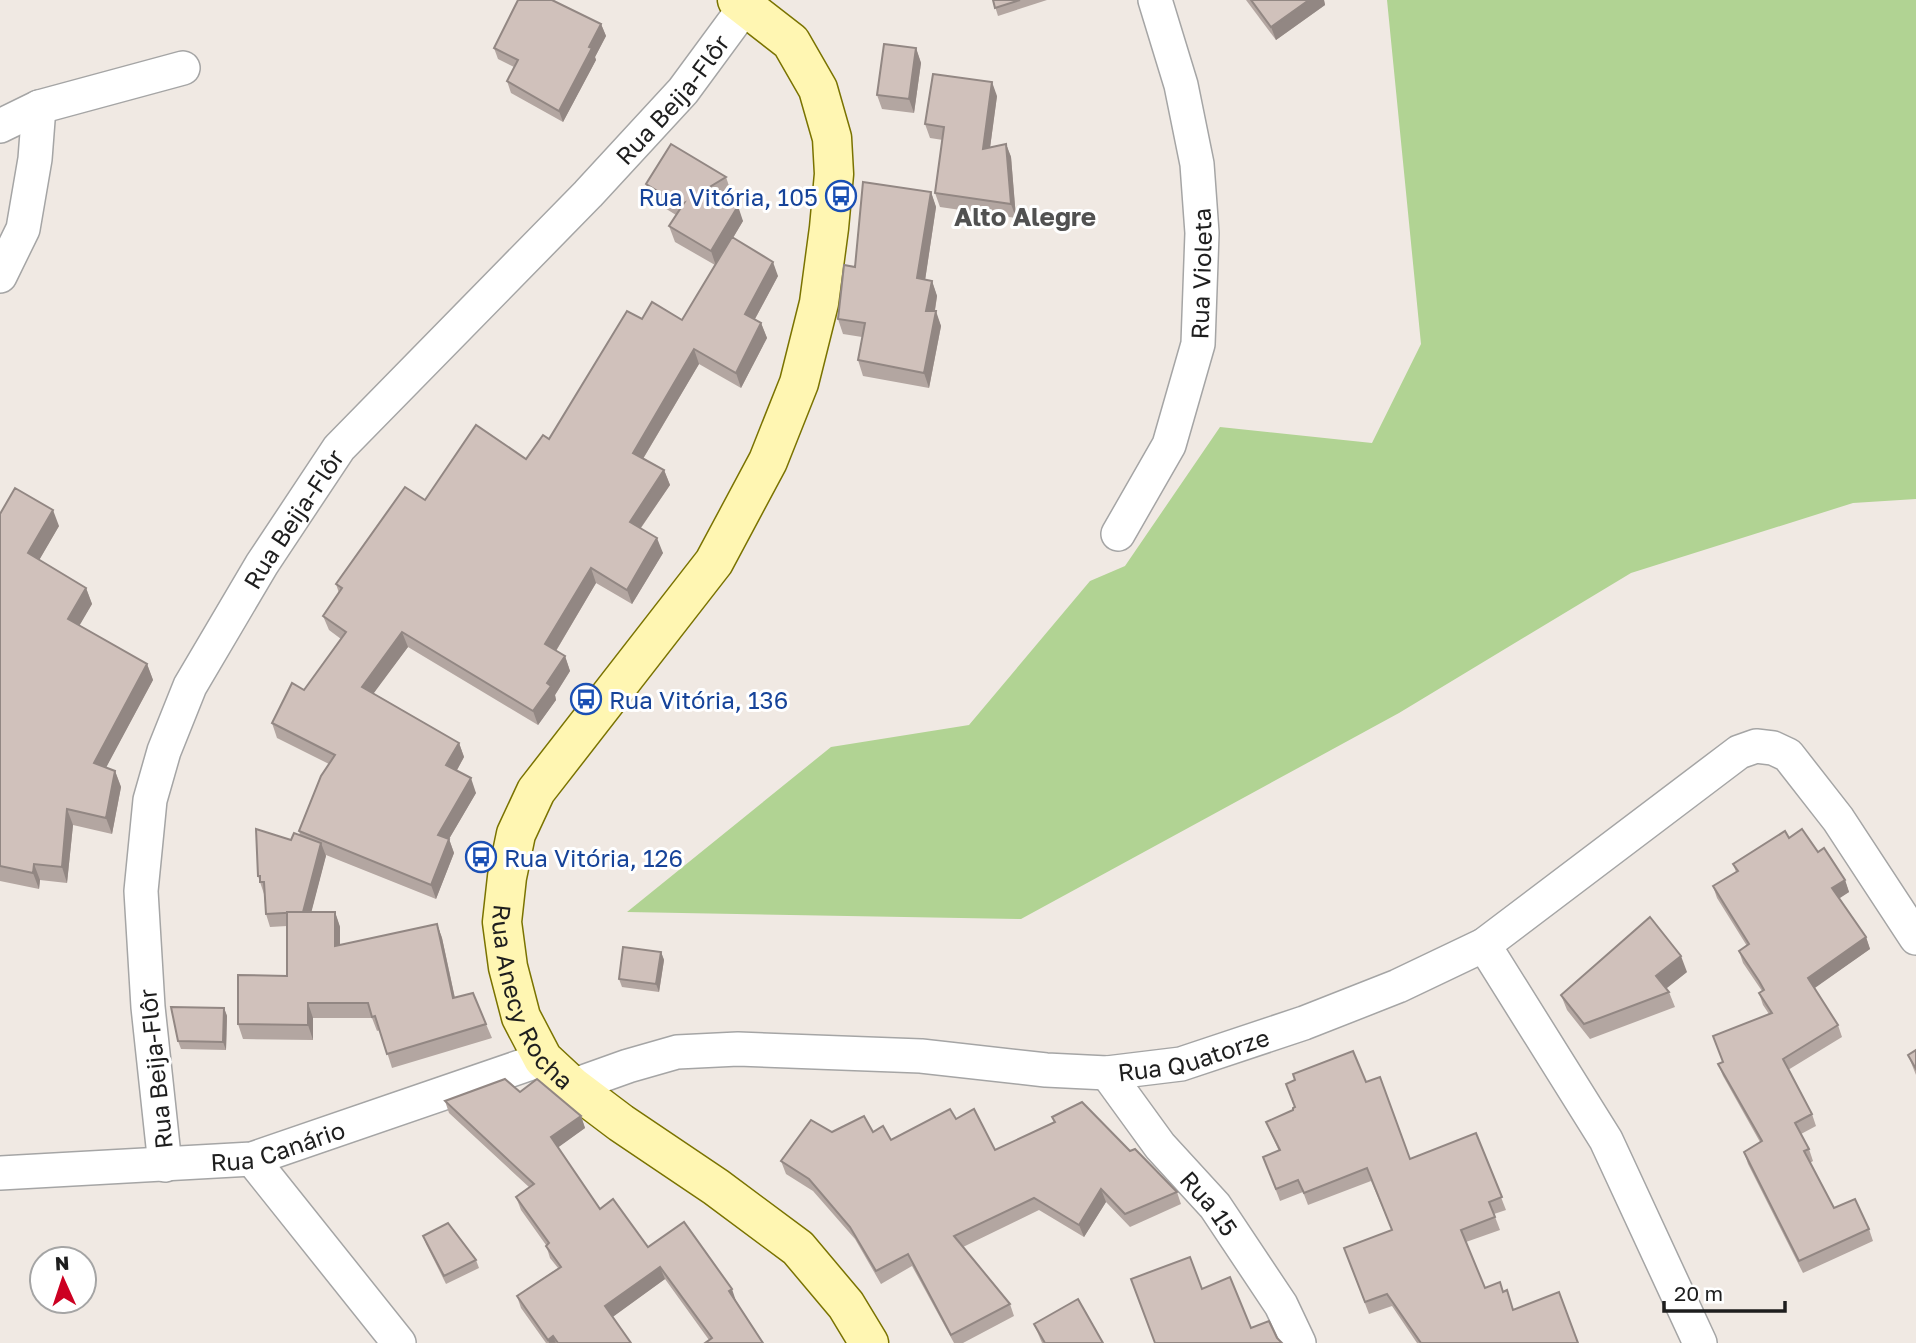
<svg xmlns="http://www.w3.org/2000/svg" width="1916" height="1343" font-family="'Golos Text',sans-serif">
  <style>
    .forest { fill: #b1d393 }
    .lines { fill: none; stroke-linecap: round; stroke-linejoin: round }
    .street-casing { stroke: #a5a5a5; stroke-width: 36 }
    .secondary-casing { stroke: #7a7300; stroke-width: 41 }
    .street { stroke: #fff; stroke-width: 33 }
    .secondary { stroke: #fff6b2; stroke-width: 38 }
    .wall { fill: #b3a6a1 }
    .shaded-wall { fill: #928783 }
    .building { fill: #d0c1bb; stroke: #928783; stroke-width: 2 }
    .labels { text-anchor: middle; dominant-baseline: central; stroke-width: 6; stroke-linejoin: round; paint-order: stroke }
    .street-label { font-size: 24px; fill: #1e1e1e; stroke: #fff }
    .transit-label { font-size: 24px; fill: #164399; stroke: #fff; text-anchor: start }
    .neighbourhood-label { font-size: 26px; font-weight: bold; fill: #515151; stroke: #fff }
  </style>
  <rect width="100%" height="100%" fill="#f0e9e3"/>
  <polygon class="forest" points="1387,0 1916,0 1916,499 1853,503 1631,573 1399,713 1021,919 627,912 831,747 969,725 1090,581 1125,566 1220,427 1372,443 1421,344"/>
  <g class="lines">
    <g class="street-casing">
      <g id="street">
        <polyline points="0,126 39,107 183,68"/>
        <polyline points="0,276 23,229 35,159 39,107"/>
        <path id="s1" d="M1118 534 1169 445 1198 344 1202 233 1197 164 1181 85 1155 0"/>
        <polyline points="1484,945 1606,1140 1700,1343"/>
        <path id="s2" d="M1107 1073 1160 1146 1215 1206 1281 1305 1299 1343"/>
        <path id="s3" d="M572 1086 628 1066 677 1052 738 1049 921 1056 1046 1070 1107 1073 1181 1064 1304 1023 1398 986 1484 945 1739 752 1756 746 1773 748 1788 755 1838 819 1916 938"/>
        <polyline points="252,1159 399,1343"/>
        <path id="s4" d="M165 1165 148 1007 141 891 150 800 164 751 190 686 262 564 339 448 588 194 683 91 750 0"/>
        <path id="s5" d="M0 1173 252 1159 543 1059"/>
      </g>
    </g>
    <g class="secondary-casing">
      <g id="secondary">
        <path id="s6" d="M737 0 791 42 818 89 832 138 834 174 829 228 819 303 799 383 768 461 714 562 536 791 516 834 507 877 502 922 508 967 521 1017 543 1059 572 1086 621 1123 716 1187 798 1248 846 1305 869 1343"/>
      </g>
    </g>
    <use href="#street" class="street"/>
    <use href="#secondary" class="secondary"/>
  </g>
  <g class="wall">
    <polygon points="993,0 1047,0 998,16"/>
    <polygon points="1246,0 1324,0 1325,5 1276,40"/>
    <polygon points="601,24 606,36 595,57 596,60 563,122 511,93 507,81 514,67 498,59 494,48"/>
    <polygon points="916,48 921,63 914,113 882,109 877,95"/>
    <polygon points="997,96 990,147 1006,144 1011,157 1016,218 940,207 935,193 943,140 930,138 925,124"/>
    <polygon points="726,177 731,192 724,197 743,221 733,238 778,276 755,319 761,323 767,338 741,388 699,364 643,459 664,470 670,485 641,528 663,553 632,604 596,583 556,651 565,656 570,671 555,695 556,700 538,725 408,647 373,693 459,743 464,757 457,770 476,793 449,839 454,853 436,899 326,855 311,912 335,912 340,927 340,945 437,924 442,938 455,998 486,1024 492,1038 392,1068 380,1030 377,1031 372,1018 313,1018 313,1040 243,1039 238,1024 287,976 287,926 270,927 266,914 264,894 258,876 291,840 300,835 299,831 329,764 277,738 272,723 304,690 341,639 329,630 323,616 339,593 336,584 425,500 526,459 549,439 642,319 682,320 715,265 675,242 669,226 676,215 652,200 646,184"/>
    <polygon points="931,192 936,207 925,280 932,281 937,296 935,311 941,326 929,388 863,376 858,360 862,337 843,334 838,319 855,267"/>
    <polygon points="0,514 59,526 39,560 86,588 92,604 79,625 147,664 153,680 106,767 115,771 121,787 112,834 73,825 67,883 40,880 39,889 0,881"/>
    <polygon points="1789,838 1818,852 1845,880 1849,892 1839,898 1866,937 1870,949 1814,988 1838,1025 1842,1037 1788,1070 1812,1114 1816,1126 1801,1134 1809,1149 1813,1161 1810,1163 1834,1208 1869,1229 1873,1241 1803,1273 1748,1164 1744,1152 1760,1142 1723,1076 1718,1064 1723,1062 1769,1014 1763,1005 1759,993 1762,991 1743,963 1739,951 1747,946 1717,898 1713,886 1736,872 1733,864"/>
    <polygon points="661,952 664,960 659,992 622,987 619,979"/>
    <polygon points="1687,972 1666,988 1669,992 1675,1007 1590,1039 1567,1010 1561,995"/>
    <polygon points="224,1008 227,1016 226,1050 181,1049 178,1041"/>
    <polygon points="1916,1050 1916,1075 1908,1055"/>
    <polygon points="1366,1082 1410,1159 1476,1133 1506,1210 1494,1214 1500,1230 1466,1242 1485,1288 1500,1282 1503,1292 1514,1310 1578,1343 1417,1343 1392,1306 1369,1314 1344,1248 1392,1230 1371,1181 1308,1205 1303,1192 1280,1201 1263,1157 1279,1151 1266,1122"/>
    <polygon points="520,1092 581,1116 585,1128 558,1147 600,1209 648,1247 736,1301 763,1343 709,1340 665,1279 612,1317 631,1343 546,1343 521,1308 517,1296 558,1268 550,1258 546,1245 521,1210 516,1197 530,1188 449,1113 445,1101"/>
    <polygon points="1052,1117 1130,1151 1177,1192 1181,1204 1130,1227 1106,1202 1084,1237 1039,1210 963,1247 1010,1304 1014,1316 963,1343 954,1343 912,1266 881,1284 855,1239 813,1191 786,1174 781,1161 832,1132 873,1132 891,1140 956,1119 995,1150 1054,1122"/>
    <polygon points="423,1236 476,1260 479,1268 446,1284 426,1244"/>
    <polygon points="1034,1324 1103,1343 1042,1343"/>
  </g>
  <g class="shaded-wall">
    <polygon points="1309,0 1324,0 1325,5 1276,40 1271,27"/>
    <polygon points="601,24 606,36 595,57 596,60 563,122 559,111"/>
    <polygon points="916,48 921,63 914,113 909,99"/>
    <polygon points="992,82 997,96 988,163 983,149"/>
    <polygon points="1006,144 1011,157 1016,218 1011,204"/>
    <polygon points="931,192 936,207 923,294 917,278"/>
    <polygon points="738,206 743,221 716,266 711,251"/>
    <polygon points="773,262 778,276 750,328 745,314"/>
    <polygon points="932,281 937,296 932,327 926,311"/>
    <polygon points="936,311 941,326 929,388 924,373"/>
    <polygon points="761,323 767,338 741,388 736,373"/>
    <polygon points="694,349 699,364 638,467 633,453"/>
    <polygon points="664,470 670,485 635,536 630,522"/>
    <polygon points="53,510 59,526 34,569 28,553"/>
    <polygon points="657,538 663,553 632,604 627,590"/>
    <polygon points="591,568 596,583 551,659 545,644"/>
    <polygon points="86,588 92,604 74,635 68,619"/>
    <polygon points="402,632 408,647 368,701 362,687"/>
    <polygon points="565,656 570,671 555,695 556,700 538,725 533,711 547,683"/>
    <polygon points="147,664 153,680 100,779 94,763"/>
    <polygon points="459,743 464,757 452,779 446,765"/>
    <polygon points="115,771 121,787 112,834 106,818"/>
    <polygon points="471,778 476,793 449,839 454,853 436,899 431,885 438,835"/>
    <polygon points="67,809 73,825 67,883 62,867"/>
    <polygon points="321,843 326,856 308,925 303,912"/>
    <polygon points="34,864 40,880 39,889 33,873"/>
    <polygon points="1845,880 1849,892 1837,900 1832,888"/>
    <polygon points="335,912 340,927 340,960 335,946"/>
    <polygon points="437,924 442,938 458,1013 453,998"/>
    <polygon points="1866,937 1870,949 1812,990 1808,978"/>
    <polygon points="661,952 664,960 659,992 656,984"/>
    <polygon points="1681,956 1687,972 1662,992 1656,976"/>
    <polygon points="308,1003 313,1018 313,1040 308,1025"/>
    <polygon points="224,1008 227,1016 226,1050 223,1042"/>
    <polygon points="581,1116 585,1128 556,1149 551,1137"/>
    <polygon points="1101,1189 1106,1202 1084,1237 1079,1225"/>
    <polygon points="660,1267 665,1279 610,1319 605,1306"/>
    <polygon points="732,1289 736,1301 733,1303 729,1291"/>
    <polygon points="553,1336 556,1343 549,1343 548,1340"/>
  </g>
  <g class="building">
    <polygon points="518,0 552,0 601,24 589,47 592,48 559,111 507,81 518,60 494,48"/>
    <polygon points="993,0 1020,0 995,8"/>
    <polygon points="1251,0 1309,0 1271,27"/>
    <polygon points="884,44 916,48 909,99 877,95"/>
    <polygon points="933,74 992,82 983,149 1006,144 1011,204 935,193 944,127 925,124"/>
    <polygon points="671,144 726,177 708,188 738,206 711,251 669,226 684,203 680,205 646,184"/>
    <polygon points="863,182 931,192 917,278 932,281 926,311 936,311 924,373 858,360 865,323 838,319 844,265 855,267"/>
    <polygon points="732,237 773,262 745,314 761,323 736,373 694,349 633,453 664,470 630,522 657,538 627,590 591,568 545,644 565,656 547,683 551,686 533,711 402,632 362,687 459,743 446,765 471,778 438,835 449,839 431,885 299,831 321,776 335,755 272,723 292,683 304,690 346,632 323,616 342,588 336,584 405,487 425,500 476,425 526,459 543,435 549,439 627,311 642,319 652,302 682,320"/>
    <polygon points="15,488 53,510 28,553 86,588 68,619 147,664 94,763 115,771 106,818 67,809 62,867 34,864 33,873 0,866 0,514"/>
    <polygon points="256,829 291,840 294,833 321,843 303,912 266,914 264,882 260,882 260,876 258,876"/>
    <polygon points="1802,829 1818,852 1824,848 1845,880 1832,888 1866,937 1808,978 1838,1025 1783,1059 1812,1114 1795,1123 1809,1149 1804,1151 1834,1208 1855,1199 1869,1229 1799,1261 1744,1152 1762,1141 1718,1064 1723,1062 1713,1036 1772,1013 1759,993 1764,990 1759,981 1739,951 1749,944 1713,886 1738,871 1733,864 1785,831 1789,838"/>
    <polygon points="287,912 335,912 335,946 437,924 453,998 473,993 486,1024 387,1054 375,1016 372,1017 368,1003 308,1003 308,1025 238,1024 238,975 287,976"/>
    <polygon points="1650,917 1681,956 1656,976 1669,992 1584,1024 1561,995"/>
    <polygon points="623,947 661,952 656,984 619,979"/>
    <polygon points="171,1007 224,1008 223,1042 178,1041"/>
    <polygon points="1916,1050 1916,1069 1908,1055"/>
    <polygon points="1353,1051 1366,1082 1380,1077 1410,1159 1476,1133 1502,1197 1489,1202 1495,1217 1461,1230 1485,1288 1500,1282 1503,1292 1507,1290 1513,1310 1559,1292 1578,1343 1421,1343 1387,1294 1365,1302 1344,1248 1392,1230 1367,1168 1304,1193 1298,1180 1276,1189 1263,1157 1280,1150 1266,1122 1293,1110 1293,1108 1295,1107 1286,1084 1295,1080 1293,1074"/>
    <polygon points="505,1079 520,1092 537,1079 581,1116 551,1137 600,1209 613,1199 648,1247 684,1222 732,1289 729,1291 763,1343 705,1343 712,1338 660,1267 605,1306 631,1343 558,1343 553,1336 548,1340 517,1296 561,1267 546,1246 549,1243 516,1197 534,1184 445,1101"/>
    <polygon points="1082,1102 1130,1151 1135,1149 1177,1192 1125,1214 1101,1189 1079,1225 1034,1198 954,1236 1010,1304 951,1335 908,1254 876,1271 850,1227 809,1179 781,1161 811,1120 832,1132 864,1116 873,1132 883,1126 891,1140 950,1109 956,1119 974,1109 995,1150 1055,1122 1052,1117"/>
    <polygon points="448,1223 476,1260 444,1276 423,1236"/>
    <polygon points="1190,1257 1202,1289 1230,1277 1251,1328 1269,1321 1277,1338 1282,1343 1155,1343 1131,1279"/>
    <polygon points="1078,1299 1103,1343 1045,1343 1034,1324"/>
  </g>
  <defs>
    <g id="bus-ring" transform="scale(1.575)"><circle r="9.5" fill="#fff" stroke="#1a4fb4" stroke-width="1.5"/><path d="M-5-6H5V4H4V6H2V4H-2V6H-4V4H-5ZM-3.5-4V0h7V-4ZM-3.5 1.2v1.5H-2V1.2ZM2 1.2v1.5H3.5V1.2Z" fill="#1a4fb4"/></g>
  </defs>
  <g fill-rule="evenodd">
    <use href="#bus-ring" x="841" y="196"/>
    <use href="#bus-ring" x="586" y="699"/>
    <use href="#bus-ring" x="481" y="857"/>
  </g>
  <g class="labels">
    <g class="street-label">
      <text stroke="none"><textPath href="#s4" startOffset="1251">Rua Beija-Flôr</textPath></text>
      <text stroke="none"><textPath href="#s1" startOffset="278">Rua Violeta</textPath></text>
      <text stroke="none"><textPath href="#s4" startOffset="684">Rua Beija-Flôr</textPath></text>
      <text stroke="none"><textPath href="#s6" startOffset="1129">Rua Anecy Rocha</textPath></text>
      <text stroke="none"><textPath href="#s3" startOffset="630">Rua Quatorze</textPath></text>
      <text transform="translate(155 1069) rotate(-96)">Rua Beija-Flôr</text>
      <text stroke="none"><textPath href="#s5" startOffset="280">Rua Canário</textPath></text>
      <text stroke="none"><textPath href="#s2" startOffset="166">Rua 15</textPath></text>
    </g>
    <g class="transit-label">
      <text x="818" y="196" text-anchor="end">Rua Vitória, 105</text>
      <text x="609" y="699">Rua Vitória, 136</text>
      <text x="504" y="857">Rua Vitória, 126</text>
    </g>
    <g class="neighbourhood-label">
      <text x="1025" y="216">Alto Alegre</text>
    </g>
  </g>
  <g transform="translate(63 1280) rotate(357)"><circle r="33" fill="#ffffff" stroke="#a5a5a5" stroke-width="2"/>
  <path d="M0-5L12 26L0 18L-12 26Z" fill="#cc0022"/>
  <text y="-10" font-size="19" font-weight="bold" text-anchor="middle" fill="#1e1e1e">N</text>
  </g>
  <path d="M1664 1301v10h121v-10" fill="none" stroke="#1e1e1e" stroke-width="3.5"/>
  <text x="1674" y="1301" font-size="21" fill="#1e1e1e" stroke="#ffffff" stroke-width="5" paint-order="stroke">20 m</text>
</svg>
